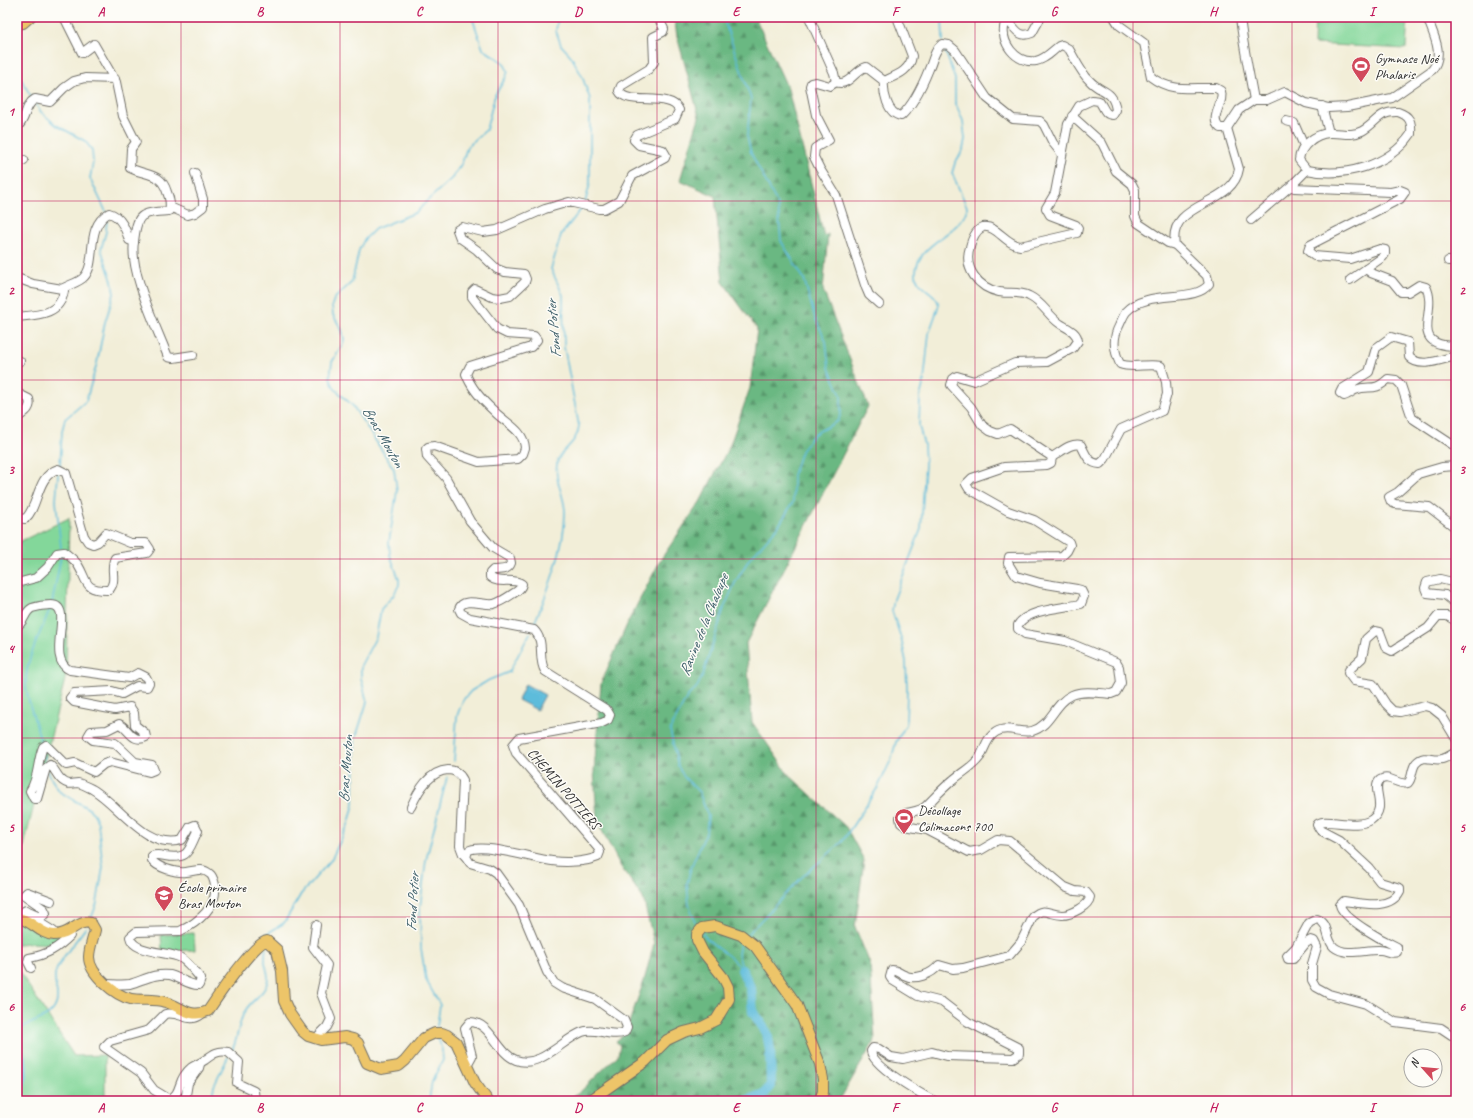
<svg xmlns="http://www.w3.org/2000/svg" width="1473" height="1118" font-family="Caveat,sans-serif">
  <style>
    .green { fill: #83d79a; stroke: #578162 }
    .forest { fill: url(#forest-firs); stroke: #4a7256 }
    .water { fill: #5dbcdb; stroke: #447483 }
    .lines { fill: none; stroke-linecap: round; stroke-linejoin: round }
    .stream { stroke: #5dbcdb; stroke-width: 1.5 }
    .river { stroke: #5dbcdb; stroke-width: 10 }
    .minor-casing { stroke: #716f68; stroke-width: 10 }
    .major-casing { stroke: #716f68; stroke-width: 12 }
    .minor { stroke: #fff; stroke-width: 8 }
    .major { stroke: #edc569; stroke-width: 10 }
    .grid { fill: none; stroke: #c2185b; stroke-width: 1; stroke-opacity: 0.55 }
    .labels { text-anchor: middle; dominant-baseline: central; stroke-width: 3; stroke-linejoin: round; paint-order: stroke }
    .poi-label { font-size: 14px; fill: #2b2b2b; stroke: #fdfcf7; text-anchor: start }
    .street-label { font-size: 14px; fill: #2b2b2b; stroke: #fdfcf7 }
    .water-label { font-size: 15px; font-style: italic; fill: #3c5e69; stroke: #fdfcf7 }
    .neatline { fill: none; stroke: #c2185b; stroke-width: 1.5 }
    .grid-label { font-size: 13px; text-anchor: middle; font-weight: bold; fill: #c2185b }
  </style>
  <defs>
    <pattern id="forest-firs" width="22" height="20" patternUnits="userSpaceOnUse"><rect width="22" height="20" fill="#6ab882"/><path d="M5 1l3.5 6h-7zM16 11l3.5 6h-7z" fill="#57966b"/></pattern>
  </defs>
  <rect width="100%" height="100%" fill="#fdfcf7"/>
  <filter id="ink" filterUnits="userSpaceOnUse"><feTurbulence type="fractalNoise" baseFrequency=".025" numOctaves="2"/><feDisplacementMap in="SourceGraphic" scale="8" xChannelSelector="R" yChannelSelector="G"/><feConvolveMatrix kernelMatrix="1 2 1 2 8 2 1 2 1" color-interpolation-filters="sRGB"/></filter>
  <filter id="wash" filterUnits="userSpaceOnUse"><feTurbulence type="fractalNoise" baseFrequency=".012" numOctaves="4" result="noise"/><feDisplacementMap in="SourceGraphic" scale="16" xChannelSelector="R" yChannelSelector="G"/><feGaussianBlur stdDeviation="0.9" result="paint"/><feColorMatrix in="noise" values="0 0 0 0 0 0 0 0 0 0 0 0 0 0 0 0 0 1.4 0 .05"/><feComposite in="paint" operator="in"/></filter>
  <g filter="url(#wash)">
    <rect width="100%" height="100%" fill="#f2eed8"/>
    <g class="green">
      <polygon points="1315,17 1408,17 1406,49 1314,44"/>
      <polygon points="69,518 66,675 17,874 17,543"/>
      <polygon points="17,917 65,936 48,944 31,943 18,944 17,946"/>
      <polygon points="194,933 195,950 162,951 161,935"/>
      <polygon points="17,968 74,1056 105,1055 105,1101 17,1101"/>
    </g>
    <polygon class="forest" points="674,17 755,17 788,89 824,236 828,234 823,290 868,406 746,643 752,722 789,775 846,827 864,860 855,927 870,964 875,1040 839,1101 565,1101 579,1093 618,1055 620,1046 616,1041 625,1034 644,981 654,943 643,898 621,867 597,821 594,771 601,683 629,620 661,559 700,502 730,445 750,388 757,329 723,282 715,196 680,180 699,117 677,36"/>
    <polygon class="water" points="525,684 545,695 537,710 518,700"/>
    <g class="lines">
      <g class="stream">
        <polyline points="558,17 556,31 561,45 571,56 582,76 590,99 590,183 585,203"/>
        <polyline points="942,17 943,41"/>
        <polyline points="17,72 32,98"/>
        <polyline points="35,103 41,112 56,125 85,141 92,150 93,162 90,178 106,212"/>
        <polyline points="60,466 62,431 65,419 86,401 97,363 105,322 114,294 112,281 101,249 106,232 107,218"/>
        <polyline points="58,474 56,501 61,548"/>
        <polyline points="52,603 61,556"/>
        <path d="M534 624C548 591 565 548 565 512 565 496 554 481 557 464 560 448 577 446 579 426L564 347 563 295 551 269 561 235 582 208"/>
        <path d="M41 744C38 727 30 710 27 693 21 665 41 634 50 608"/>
        <polyline points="44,755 46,763"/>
        <polyline points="454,761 457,716 463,700 471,691 489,680 509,672 530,633"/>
        <polyline points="48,771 52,780 60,792 89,809 94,814 98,823 103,867 97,903 91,919"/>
        <polyline points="697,927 689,905 687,884 691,867 706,833 708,816 699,792 684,777 678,766 670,730 687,697 697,687 703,675 724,608 735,583 749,559 778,527 793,502 793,475 801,451 814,434 838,421 841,413 841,395 829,368 826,341 815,318 804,279 781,241 778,205 751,153 747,136 751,99 723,17"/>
        <path d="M702 933C713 948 732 954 742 970"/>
        <path d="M747 935 802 877 842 842 878 787 891 760 896 742 906 725 907 689 906 661 901 638 892 611 894 599 921 529 925 464 924 445 919 426 920 397 924 381 929 333 939 305C936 291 916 288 916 274 915 242 964 234 967 207L952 173 955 163 963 150 965 139 963 121 955 102V79L944 47"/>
        <polyline points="265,937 265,935 284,923 301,894 331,860 349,823 354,804 355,740 367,702 361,678 361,665 376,637 381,609 393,596 399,585 399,579 390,555 389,542 397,491 394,469 353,406 334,388 330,377 332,362 343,344 344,339 342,330 333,315 332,305 334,299 352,282 359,250 364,240 375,229 417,212 425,203 452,178 462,163 467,147 486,130 495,95 506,77 508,71 503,62 483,49 472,17"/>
        <polyline points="740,943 738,954 742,968"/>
        <polyline points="437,1026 440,1005 426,980 421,948 420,908 426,860 447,777"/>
        <path d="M17 1032C27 1021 44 1022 53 1010 63 997 51 982 56 971 61 957 77 941 86 927"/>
        <path d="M231 1052C239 1039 237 1024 245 1011 252 999 267 993 268 978 268 973 266 968 265 962 265 957 265 952 266 947"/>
        <polyline points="211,1101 214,1086 228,1057"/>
        <polyline points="429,1101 432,1081 443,1060 442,1050 438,1037"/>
      </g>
      <g class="river">
        <polyline points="742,970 751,989 753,1012 767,1033 770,1049 771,1086 764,1094 746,1101"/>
        <path d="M17 1049C25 1063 24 1078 17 1092"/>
      </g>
    </g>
  </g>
  <g filter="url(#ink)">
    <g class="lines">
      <g class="minor-casing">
        <g id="minor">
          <path d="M64 17 82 53 94 44 116 82 123 116 136 142 131 149 130 168C146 176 161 172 167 192 170 199 171 204 169 211 140 213 137 213 134 242"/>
          <path d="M809 17 834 73 836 82C849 87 855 70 866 67L884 81"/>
          <path d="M1114 17 1119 25 1144 43 1151 77C1172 93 1191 87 1216 88L1221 91C1225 103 1208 118 1220 128H1227L1239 110 1254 100"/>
          <path d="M1240 17C1243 45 1249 72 1254 100"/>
          <path d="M884 81C883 92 887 114 901 116 913 105 923 84 929 69 933 61 934 50 942 44L949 45 955 50 987 98 1013 119 1040 121 1044 125 1053 143 1061 153"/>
          <path d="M884 81C897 75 910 71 912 56L897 17"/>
          <polyline points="836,82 830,86 816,82 811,83 810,86 816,115 829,140 815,148 814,157 820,169 836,195 866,288 869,295 879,304"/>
          <path d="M1254 100H1267L1285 92 1306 103 1328 108 1347 107 1392 98 1432 70C1445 54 1433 34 1427 17"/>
          <polyline points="1322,106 1329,133"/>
          <path d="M1398 112C1410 116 1412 122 1411 134 1389 166 1344 178 1307 170L1299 160C1300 146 1315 134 1329 133 1341 132 1350 137 1362 131 1377 123 1378 111 1398 112Z"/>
          <polyline points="1072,116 1102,143 1116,171 1132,184 1135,190 1135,216 1138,223 1168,243 1175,245"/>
          <polyline points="1286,121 1294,123 1304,146"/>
          <path d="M17 127C27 120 24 105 35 99L50 102 64 88 74 81 85 78 115 79"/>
          <polyline points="17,141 17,144"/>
          <polyline points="17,164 24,160"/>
          <polyline points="1307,170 1292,185 1294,188 1391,192 1400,190 1405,192 1400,199 1310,245 1308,251 1314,256 1350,259 1380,249 1385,250 1385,254 1383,257 1350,280"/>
          <polyline points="170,207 188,215 195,213 203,207 203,199 195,173"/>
          <polyline points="1251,220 1292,185"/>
          <polyline points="1448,261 1456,261"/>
          <path d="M1366 269 1371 273 1392 281 1401 292H1408L1419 285 1426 287C1439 311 1406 346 1456 346"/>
          <path d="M17 278 33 284 62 289 64 291C60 315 38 315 17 317"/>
          <path d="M62 289C68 285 80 282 84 277 98 262 84 227 109 213 121 216 126 230 129 240L134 242C129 272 157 328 168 357L173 358 193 355"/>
          <path d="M1456 356C1442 359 1420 369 1409 357L1408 342 1391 337 1376 348 1369 372 1342 389 1340 393 1344 396C1348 395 1351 392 1355 390 1370 384 1373 393 1388 379L1396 380 1401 385 1412 418 1456 447"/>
          <polyline points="17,361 20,361"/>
          <path d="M17 393 29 399C32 409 25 412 17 418"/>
          <path d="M1052 457C1061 452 1071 442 1081 445 1086 455 1088 463 1100 464L1105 459 1121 429 1162 411 1167 394 1166 382 1161 366C1147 363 1133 369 1120 364 1114 351 1112 339 1119 326 1121 322 1123 316 1126 312 1147 288 1195 304 1209 284L1207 276 1175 245C1167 201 1233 207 1239 169L1227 128"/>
          <polyline points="1456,466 1442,467 1418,474 1398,492 1389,497 1391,502 1395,504 1429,507 1456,528"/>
          <path d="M17 518 25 519C39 507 36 476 58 469L66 473 84 536 88 542 93 544 98 542 106 533 130 543H146L150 549 147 553 115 558C109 569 118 580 109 590 83 591 88 581 78 565 74 559 69 556 64 552L57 553 48 567 36 578 17 583"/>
          <polyline points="1456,583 1440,579 1427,582 1425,588 1427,593 1445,595 1456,604"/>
          <polyline points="1456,621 1447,616 1438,616 1428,628 1392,651 1386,648 1380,632 1375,631 1366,639 1362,658 1349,670 1348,673 1354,681 1373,684 1386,704 1393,711 1400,712 1425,706 1432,708 1442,716 1456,739"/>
          <path d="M17 626C25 622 24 612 32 608 38 606 45 605 51 605 76 605 44 659 70 670L129 678 138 673 146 677 149 683 147 687 137 686 122 694 112 691 74 693 70 698 74 702 115 710 130 707 134 713 135 725 145 733 146 737C132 744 129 728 119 724L107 730 91 731 88 736 93 740 115 743 135 762 152 765 154 770 149 772 110 762 104 764 94 772 75 763 66 765 46 745 43 747C37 761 39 778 30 791L34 799H37L46 768 50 765C56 770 57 777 63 781 69 786 72 783 78 783 82 784 88 787 92 789 120 805 145 850 182 840L190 827 195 825 198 831C188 850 190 860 165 856 160 855 156 854 152 856V860C157 868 177 873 186 872 195 871 202 867 210 874 213 876 214 881 215 885 218 906 198 923 180 931L136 932 130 937C133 954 169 951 181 958 189 963 195 972 201 979L199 985C190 986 179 977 170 975 154 973 144 980 130 984 122 985 113 984 105 984"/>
          <path d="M1456 752C1452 754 1447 758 1442 759 1433 762 1425 753 1416 763 1411 769 1413 778 1408 783 1397 786 1390 774 1380 780 1370 789 1389 807 1371 820 1355 830 1322 816 1317 825L1320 830 1339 840 1369 868 1380 882 1400 888V891C1390 911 1361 903 1344 901L1340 905C1343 919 1384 941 1397 947V952C1391 955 1386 950 1380 950 1366 949 1346 957 1334 947 1325 939 1330 923 1317 919L1309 923 1296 947 1287 956 1288 959H1293L1306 943 1311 940 1314 941 1317 947 1312 964V980L1316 987 1329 994 1366 1004 1395 1022 1441 1028 1456 1038"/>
          <path d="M411 807C418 791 429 771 448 770 455 770 460 774 463 780L460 846 463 854 466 857"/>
          <polyline points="51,901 27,892 24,895 44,909 46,913 42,917 26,910 24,911 24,913 53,931 52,935"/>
          <path d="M31 968 28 962 29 958C47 955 58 948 70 936L69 932"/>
          <path d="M203 1013C189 1026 180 1010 165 1014L149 1030 110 1041 104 1047 141 1073 154 1090 169 1099C180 1095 178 1085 184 1076 192 1064 196 1066 205 1060 213 1054 218 1050 228 1052L239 1062 237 1083 254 1091 255 1101"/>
          <polyline points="315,1039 327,1027 331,1019 321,993 327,965 313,947 316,925"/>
          <path d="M467 1065 472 1056 465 1028 470 1022C491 1022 497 1053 516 1060 540 1069 562 1040 582 1032 596 1027 612 1038 625 1032L627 1027 624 1020 595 999 562 988 554 983 547 972 519 905 496 873 490 869 470 863 466 857 468 851C481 842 535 859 552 861 566 863 585 862 598 857L600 852 598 848 516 753 513 745 519 738 602 723 608 720 610 715 607 710 545 671C537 658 546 642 534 630L470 618 461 613 459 609C463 596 484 606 494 604 501 602 508 597 514 593 518 591 521 589 522 584 512 577 499 585 490 577V573L493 570C501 569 508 571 511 563L510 558 493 548 470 521 446 478 427 457 426 449 428 447 434 446 479 462 518 459 523 454 525 448C524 430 505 423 494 411 483 401 471 388 466 374L470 366 531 347 537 340 534 336 507 334 497 329 472 297V292L475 289 492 297 500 298 510 296 525 282 526 279 524 274 505 272 497 269 477 250 460 238 457 230 462 227 483 232 497 230 545 209 569 202 599 209H604L619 201 632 176 665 158 666 155 663 150 639 145 634 140 637 135 675 119 679 110C671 91 627 107 619 91L621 86 649 69 654 62 653 37 663 32 664 29 658 17"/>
          <polyline points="185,1101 188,1083 199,1068 200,1064"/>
          <path d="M934 1101C920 1093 872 1066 871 1051L873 1048 879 1049 891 1057 903 1059 932 1052 947 1056 1013 1058 1019 1054V1048L968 1022 942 1002 918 996 892 980 890 977 892 970C897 970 899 973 904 975 915 981 932 974 939 965L953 969 963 968 1009 956 1021 942 1033 917C1044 906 1050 915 1062 915 1071 915 1089 906 1090 897L1086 892 1075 891 1065 887 1010 841 998 840 981 850 969 852 927 830 905 826 901 823 900 818C904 810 917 814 926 806 935 797 943 788 953 780 962 772 973 767 980 757 985 748 987 737 996 732 1008 725 1020 734 1032 731 1051 726 1054 703 1072 695 1083 690 1099 693 1111 694L1116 692 1121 683 1119 667 1116 662 1065 641 1025 634 1018 629V625C1027 609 1064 608 1081 604L1084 596 1081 590 1077 589 1040 583 1016 576 1008 563 1009 557 1062 556 1067 551 1070 545 1069 542 1034 520 1008 511 969 489 966 484 972 478 1004 467 1047 465 1051 463 1052 457 1010 429 998 434 990 431 982 425 971 407 951 385 953 379 957 376 974 381 1015 363 1047 362 1073 348 1078 341C1077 331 1066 328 1059 323 1048 315 1042 302 1029 296 1019 291 1010 294 999 292 978 288 963 268 970 247 972 239 976 230 983 227 997 225 1005 244 1020 246L1077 233 1078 228 1076 225 1050 215 1046 208 1055 193 1068 124 1079 106 1092 100 1099 101C1104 107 1104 115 1113 115L1116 110C1113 89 1101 93 1090 81 1081 73 1075 59 1069 49L1062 45 1059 46C1051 52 1046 59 1036 61 1016 64 999 42 1005 23L1009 22C1017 31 1020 38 1032 33L1041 17"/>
        </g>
      </g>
      <g class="major-casing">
        <g id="major">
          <polyline points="17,24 23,23 30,17"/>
          <path d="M17 918C31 919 39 934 54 935 72 935 76 920 91 923L95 930C93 939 89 949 89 957 89 974 116 996 131 999 142 1001 154 998 165 1002 181 1006 189 1019 208 1011 216 999 255 941 267 941L277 950 282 971 284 1001 290 1014 302 1031 308 1036 321 1040 345 1037 353 1039 358 1043 367 1063 381 1069 399 1066 405 1061 424 1038 435 1033H442L447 1035 456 1042 475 1083 488 1101"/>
          <polyline points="589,1101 645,1062 667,1040 684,1032 700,1028 716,1020 729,999 728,987 723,977 703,952 697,940 697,934 702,928 715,926 741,935 755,946 797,1005 820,1064 823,1079 823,1092 819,1101"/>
        </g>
      </g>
      <use href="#minor" class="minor"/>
      <use href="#major" class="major"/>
    </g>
  </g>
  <path class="grid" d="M181 17V1101M340 17V1101M498 17V1101M657 17V1101M816 17V1101M975 17V1101M1133 17V1101M1292 17V1101M17 201H1456M17 380H1456M17 559H1456M17 738H1456M17 917H1456"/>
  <defs>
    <g id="stadium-pin" transform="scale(1)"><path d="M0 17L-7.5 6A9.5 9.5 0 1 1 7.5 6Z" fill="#d1495b" stroke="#fdfcf7"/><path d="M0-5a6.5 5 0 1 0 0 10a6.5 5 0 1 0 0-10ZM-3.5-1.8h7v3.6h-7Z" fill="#fff"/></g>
    <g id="school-pin" transform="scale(1)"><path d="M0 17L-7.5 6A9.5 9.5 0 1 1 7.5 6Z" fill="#d1495b" stroke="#fdfcf7"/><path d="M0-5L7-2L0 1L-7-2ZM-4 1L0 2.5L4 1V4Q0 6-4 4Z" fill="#fff"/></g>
  </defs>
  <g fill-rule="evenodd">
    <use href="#stadium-pin" x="1361" y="66"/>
    <use href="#stadium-pin" x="904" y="818"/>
    <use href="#school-pin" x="164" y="895"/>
  </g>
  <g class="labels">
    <g class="poi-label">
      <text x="1375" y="58">Gymnase Noé<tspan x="1375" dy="16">Phalaris</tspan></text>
      <text x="918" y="810">Décollage<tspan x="918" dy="16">Colimacons 700</tspan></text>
      <text x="178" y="887">École primaire<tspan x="178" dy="16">Bras Mouton</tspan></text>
    </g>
    <g class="street-label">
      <text transform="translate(564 789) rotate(49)">CHEMIN POTTIERS</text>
    </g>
    <g class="water-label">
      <text transform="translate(554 329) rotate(-95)">Fond Potier</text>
      <text transform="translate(383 437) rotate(60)">Bras Mouton</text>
      <text transform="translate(704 625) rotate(-68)">Ravine de la Chaloupe</text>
      <text transform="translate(346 769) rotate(-86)">Bras Mouton</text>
      <text transform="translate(413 902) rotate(-87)">Fond Potier</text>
    </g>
  </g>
  <rect width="1473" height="1118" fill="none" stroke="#fdfcf7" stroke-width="44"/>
  <g transform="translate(1423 1068) rotate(297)"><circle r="19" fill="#fdfcf7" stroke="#a9a8a5"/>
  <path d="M0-3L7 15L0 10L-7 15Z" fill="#d1495b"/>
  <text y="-6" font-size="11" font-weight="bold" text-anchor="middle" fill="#2b2b2b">N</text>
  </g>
  <rect x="22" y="22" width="1429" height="1074" class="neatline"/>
  <g class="grid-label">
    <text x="101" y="16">A</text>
    <text x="260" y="16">B</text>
    <text x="419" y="16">C</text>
    <text x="578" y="16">D</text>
    <text x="736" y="16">E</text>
    <text x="895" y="16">F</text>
    <text x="1054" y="16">G</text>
    <text x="1213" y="16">H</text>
    <text x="1372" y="16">I</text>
    <text x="11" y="116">1</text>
    <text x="1462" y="116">1</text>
    <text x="11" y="295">2</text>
    <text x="1462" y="295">2</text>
    <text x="11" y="474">3</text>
    <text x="1462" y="474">3</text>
    <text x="11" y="653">4</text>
    <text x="1462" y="653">4</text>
    <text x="11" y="832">5</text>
    <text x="1462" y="832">5</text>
    <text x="11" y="1011">6</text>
    <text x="1462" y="1011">6</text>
    <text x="101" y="1112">A</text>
    <text x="260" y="1112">B</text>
    <text x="419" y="1112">C</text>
    <text x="578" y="1112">D</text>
    <text x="736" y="1112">E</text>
    <text x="895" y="1112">F</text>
    <text x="1054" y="1112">G</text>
    <text x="1213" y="1112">H</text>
    <text x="1372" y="1112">I</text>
  </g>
</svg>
